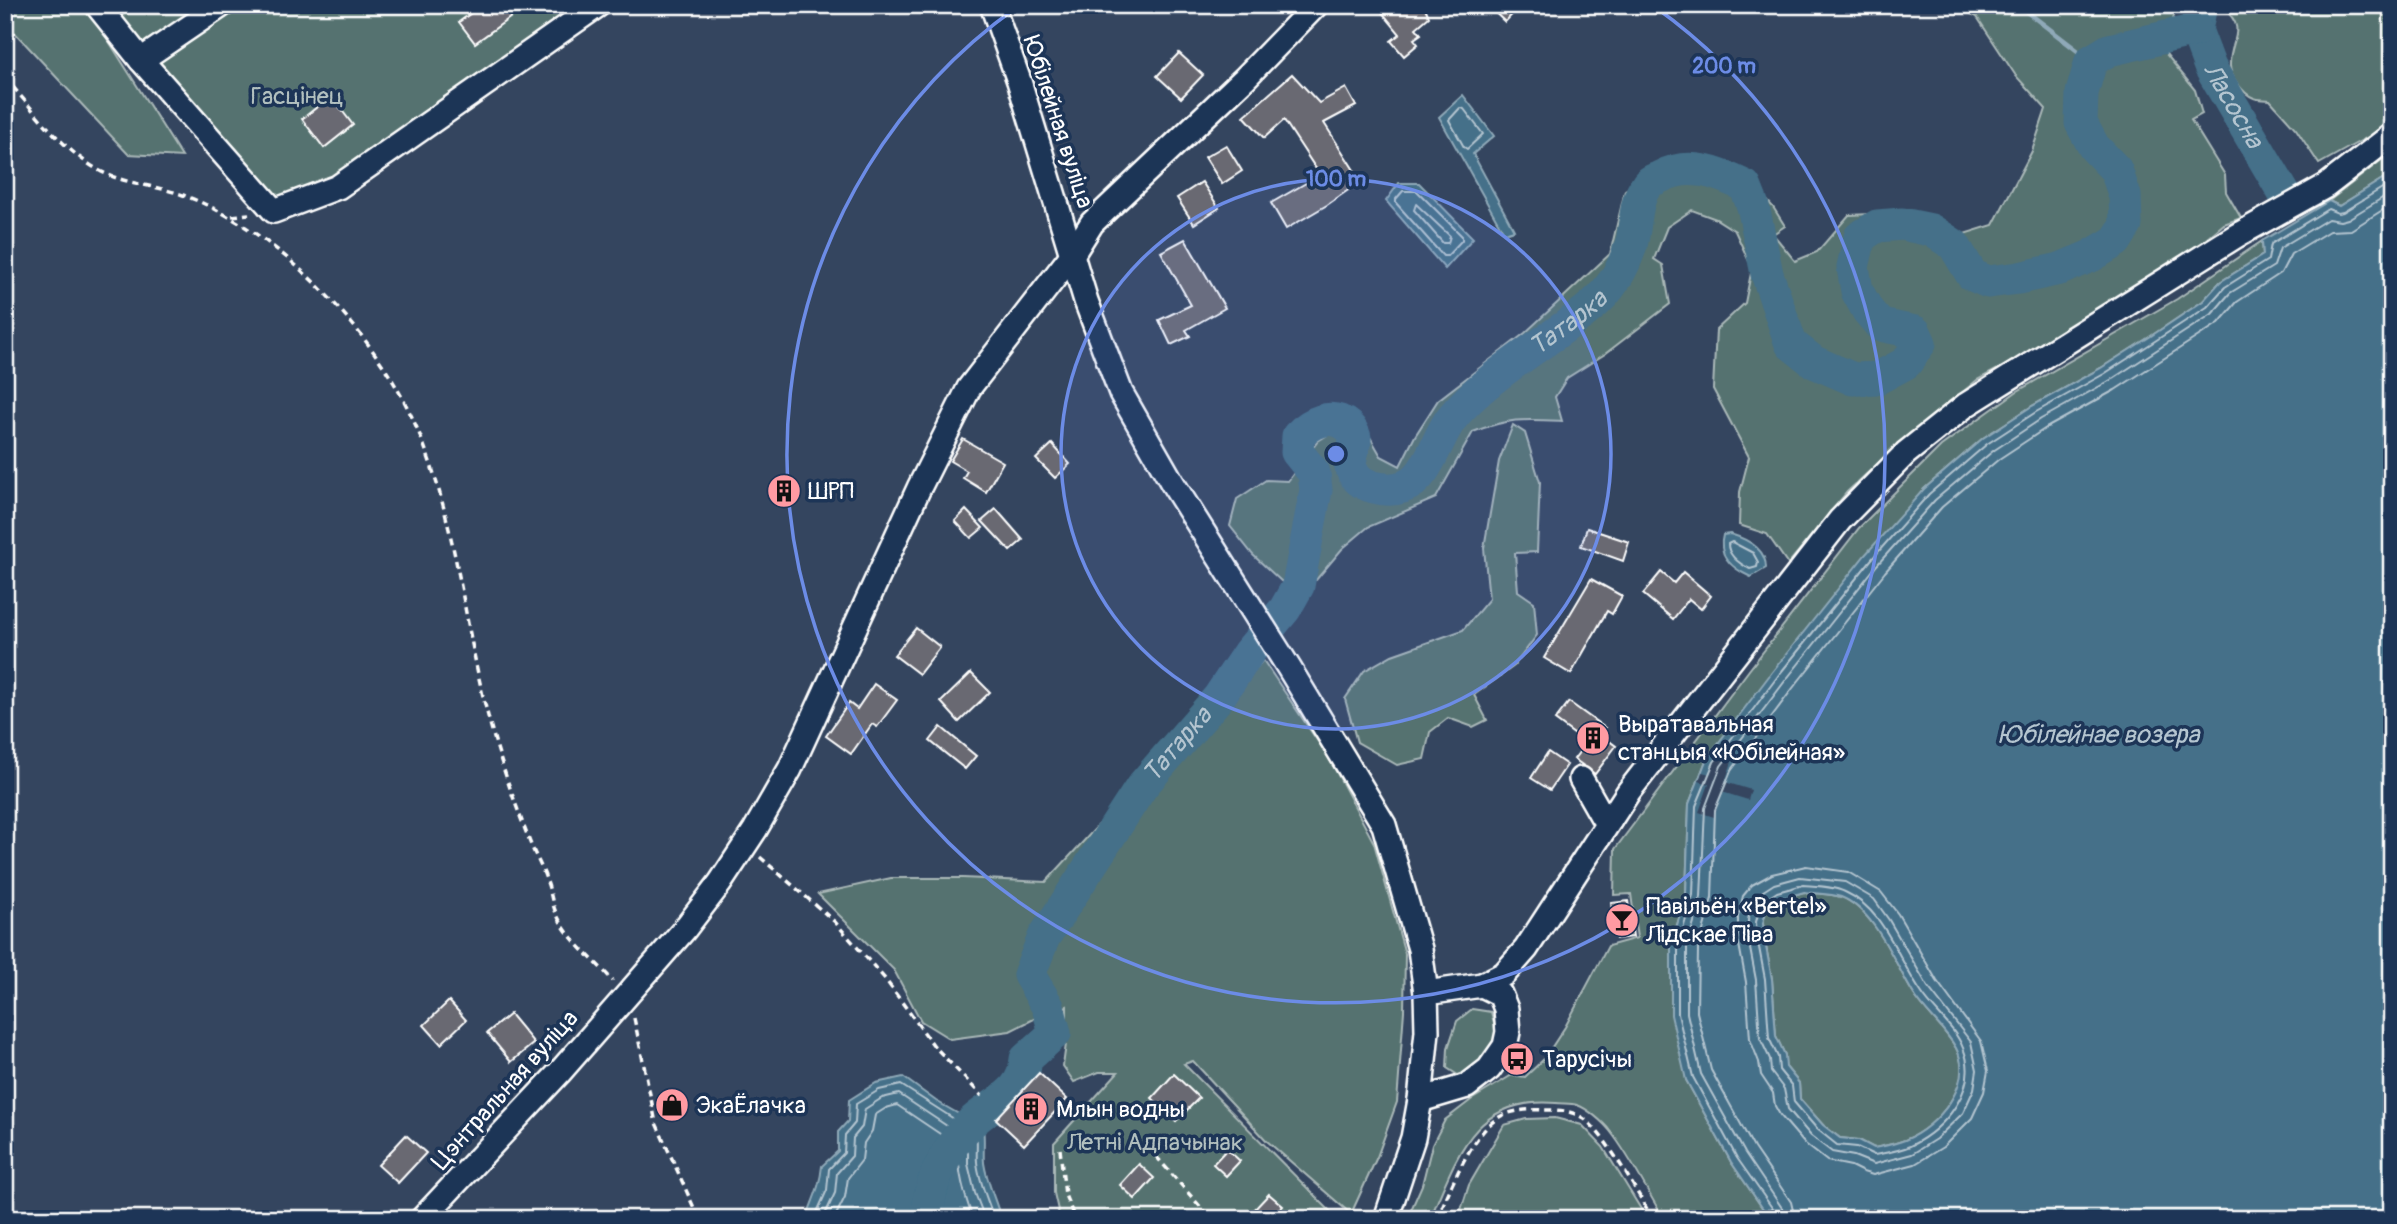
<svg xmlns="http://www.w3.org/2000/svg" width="2397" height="1224" font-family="Pangolin,sans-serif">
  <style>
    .green { fill: #557270; stroke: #aab8b8; stroke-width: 2 }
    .water { fill: #446f89; stroke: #8fa9b8; stroke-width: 2; fill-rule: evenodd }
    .pier { fill: #34455f }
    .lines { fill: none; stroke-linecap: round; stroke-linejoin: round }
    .shore { stroke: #b4c5d0; stroke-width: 2 }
    .stream { stroke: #8fa9b8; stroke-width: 5 }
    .river { stroke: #446f89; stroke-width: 33 }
    .building { fill: #696972; stroke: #fff; stroke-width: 2 }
    .minor-casing { stroke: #fff; stroke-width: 28 }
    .path { stroke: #fff; stroke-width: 3.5; stroke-dasharray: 7 5; stroke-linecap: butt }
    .minor { stroke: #1d3557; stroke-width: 23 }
    .ring { fill: none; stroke: #6c8ce6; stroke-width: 3.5 }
    .labels { text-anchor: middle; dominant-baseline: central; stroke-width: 7; stroke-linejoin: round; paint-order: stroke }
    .park-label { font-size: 24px; fill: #b2c0bf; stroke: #1d3557 }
    .street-label { font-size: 24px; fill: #fff; stroke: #1d3557 }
    .poi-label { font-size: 24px; fill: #fff; stroke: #1d3557; text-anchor: start }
    .water-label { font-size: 26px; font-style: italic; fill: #b4c5d0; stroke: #1d3557 }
    .centre { fill: #6c8ce6; stroke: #1d3557; stroke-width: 3.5 }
    .ring-label { font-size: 21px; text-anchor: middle; font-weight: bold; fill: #6c8ce6; stroke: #1d3557; stroke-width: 7; stroke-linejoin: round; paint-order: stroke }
  </style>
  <rect width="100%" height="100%" fill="#34455f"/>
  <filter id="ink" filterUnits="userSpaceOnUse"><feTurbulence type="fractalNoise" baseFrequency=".0143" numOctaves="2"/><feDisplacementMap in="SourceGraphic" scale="14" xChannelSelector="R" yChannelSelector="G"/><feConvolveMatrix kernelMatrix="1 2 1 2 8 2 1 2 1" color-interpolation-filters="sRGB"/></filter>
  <g filter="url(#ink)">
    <g class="green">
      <polygon points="5,5 86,5 182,157 128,154 5,22"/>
      <polygon points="110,5 585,5 335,182 269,206"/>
      <path d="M1955 5H2176L2166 54 2195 90 2202 114 2191 120 2225 175 2226 192 2241 218 2224 224 2200 244 2021 357 1977 380 1889 453 1847 492 1788 564 1767 534 1739 525 1740 492 1749 457 1713 389 1716 330 1745 303 1752 268 1735 231 1716 219 1692 210 1667 227 1654 259 1663 265 1670 304 1605 354 1567 378 1555 397 1562 421C1522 419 1510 418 1473 432L1436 498 1368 527 1342 549 1316 580 1282 582 1253 555 1230 526 1237 499 1266 480 1288 481 1318 441 1358 416 1381 456 1400 466 1415 436 1438 400 1525 333 1610 254 1625 190 1669 160 1726 162 1741 171 1773 207 1785 226 1773 234 1795 261 1817 252 1849 215 1917 212 1961 235 1993 225 2032 151 2046 109 2016 76 1977 17Z"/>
      <path d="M2225 5H2392V117L2373 134 2319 164 2296 129 2270 100C2266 99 2258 100 2254 98 2243 94 2229 75 2230 64 2230 40 2248 29 2224 9Z"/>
      <polygon points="2392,152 2392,173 2339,206 2329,201"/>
      <path d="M2262 241 2263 255 2220 282 2203 301 2151 336 2101 368 2032 406 1983 438 1924 489 1707 758 1689 804 1686 895 1671 945 1686 1080 1731 1162 1770 1219H1664C1647 1191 1630 1156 1610 1131 1604 1123 1587 1108 1577 1105 1571 1103 1562 1104 1556 1103 1474 1096 1457 1156 1430 1219H1407L1422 1185 1432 1145 1445 1120 1471 1100 1512 1075 1525 1077 1544 1059 1565 1027 1608 946 1637 938 1631 894 1614 895 1615 849 1749 670 1859 528 1941 446 2016 392 2177 299Z"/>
      <polygon points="1513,425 1525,433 1540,482 1537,552 1515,553 1518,591 1534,602 1537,635 1514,666 1474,695 1487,720 1473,727 1448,718 1430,732 1424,759 1397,765 1357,742 1345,699 1364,671 1392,655 1463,630 1489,599 1484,548 1499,461"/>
      <polygon points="1263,660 1329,758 1374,843 1405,954 1404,1011 1397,1102 1377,1157 1351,1214 1267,1141 1193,1061 1184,1064 1338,1219 1060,1219 1054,1193 1054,1143 1118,1072 1099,1072 1074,1082 1063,1066 1067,1037 1067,1006 1036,1018 1010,1031 950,1039 921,1021 894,970 818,894 891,878 963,878 1046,882 1116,806 1159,752 1163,780"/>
      <path d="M1804 892C1815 894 1830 893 1841 897 1875 910 1895 964 1913 993 1925 1013 1945 1028 1956 1048 1976 1084 1937 1127 1905 1140 1895 1144 1884 1146 1874 1148L1859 1140 1840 1138 1823 1125 1800 1099 1799 1083 1785 1066V1055L1776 1036 1772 979 1764 936 1763 923 1767 907 1780 899Z"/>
      <polygon points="1472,1009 1491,1012 1496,1030 1494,1051 1461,1077 1447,1068 1448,1048 1457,1021"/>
      <polygon points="1555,1118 1582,1125 1603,1147 1647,1219 1458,1219 1469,1185 1504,1125 1526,1119"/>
    </g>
    <g class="water">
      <polygon points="1463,95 1494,136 1473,154 1514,230 1504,233 1439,117"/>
      <path d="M2392 173V1219H1770L1731 1162 1686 1080 1671 1015V945L1686 895 1689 804 1707 758 1772 672 1865 555 1924 489 1983 438 2032 406 2101 368 2151 336 2203 301 2220 282 2263 255 2262 241 2329 201 2339 206ZM1804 892C1815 894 1830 893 1841 897 1875 910 1895 964 1913 993 1925 1013 1945 1028 1956 1048 1975 1084 1937 1127 1905 1140 1895 1144 1884 1146 1874 1148L1859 1140 1840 1138 1823 1125 1800 1099 1799 1083 1786 1067 1785 1055 1776 1036 1772 979 1764 936 1763 923 1767 907 1780 899Z"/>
      <polygon points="1399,183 1419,183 1473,238 1445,269 1386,201"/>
      <path d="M1730 534C1747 539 1766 549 1766 568L1751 577C1733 569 1717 557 1723 535Z"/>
      <path d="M903 1077 936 1101 983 1128C985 1140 983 1151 984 1163 987 1183 996 1200 1001 1219H806C813 1199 820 1187 822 1166L838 1151V1132L848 1121 849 1100 876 1083Z"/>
    </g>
    <polygon class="pier" points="1720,745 1736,750 1725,782 1751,790 1748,800 1722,792 1714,817 1699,812 1709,784 1699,781 1702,772 1710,774"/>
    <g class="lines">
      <g class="shore">
        <polygon points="1460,108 1464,109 1483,134 1467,149 1464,147 1449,120"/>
        <polygon points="1403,191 1417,191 1462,236 1462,240 1447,256 1443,256 1396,203 1396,199"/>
        <polygon points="1416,204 1450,236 1448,243 1443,243 1414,210"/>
        <path d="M1732 542 1753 553 1758 562 1757 567 1750 569C1740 564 1728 556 1728 544Z"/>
        <polygon points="1806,866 1848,872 1881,892 1898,914 1937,981 1981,1041 1988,1071 1984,1092 1972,1118 1943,1147 1915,1164 1873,1175 1863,1172 1851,1166 1827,1161 1804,1143 1780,1115 1775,1106 1773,1093 1761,1075 1759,1062 1750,1039 1746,982 1738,939 1738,917 1743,896 1752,885 1772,874"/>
        <polygon points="1800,877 1845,882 1874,899 1889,920 1928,987 1971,1042 1977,1070 1974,1089 1963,1113 1936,1139 1912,1154 1874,1164 1854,1156 1832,1152 1811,1136 1788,1109 1784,1089 1771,1072 1770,1059 1760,1038 1756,980 1748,938 1748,920 1752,902 1757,895 1774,884"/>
        <path d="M1803 885C1816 886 1834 886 1845 892 1885 910 1897 958 1921 992 1933 1011 1955 1027 1963 1048 1980 1088 1945 1129 1910 1146 1899 1151 1885 1153 1874 1155L1857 1147 1837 1145 1817 1129 1794 1102 1792 1086 1779 1070 1778 1057 1769 1038 1765 979 1757 937 1756 922 1760 906 1762 902 1777 892Z"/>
        <path d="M814 1219 827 1190 829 1169 844 1153 845 1135 855 1123 856 1104 879 1090 901 1085 976 1133C978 1143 976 1152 977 1162 979 1182 988 1200 994 1219"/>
        <polyline points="823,1219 835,1193 837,1173 852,1156 853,1138 862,1127 865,1109 882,1098 899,1094 968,1140 968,1164 975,1193 985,1219"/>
        <path d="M834 1219 845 1197 848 1178 862 1160 864 1143 872 1131 875 1115 886 1108 897 1105 958 1146C958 1172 964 1194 973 1219"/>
        <polyline points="1776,1219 1775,1212 1737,1158 1693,1077 1678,1014 1678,946 1693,895 1696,806 1714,762 1778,676 1871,560 1929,494 1987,444 2036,412 2104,374 2155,341 2207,307 2225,287 2268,260 2271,244 2328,209 2338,213 2343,212 2392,182"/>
        <polyline points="1785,1219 1782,1208 1745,1153 1701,1074 1687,1013 1687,947 1701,897 1705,808 1721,766 1785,681 1877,565 1935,500 1993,451 2041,419 2109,381 2212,314 2230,293 2274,266 2280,248 2328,219 2340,221 2348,219 2392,192"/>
        <polyline points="1795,1219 1791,1202 1754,1148 1711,1070 1697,1012 1698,949 1712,898 1715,810 1731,771 1793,688 1885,572 1942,507 1999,459 2046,428 2115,390 2219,323 2237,302 2281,273 2291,254 2329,231 2351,230 2392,204"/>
      </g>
      <polyline class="stream" points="2018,5 2091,61"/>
      <g class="river">
        <path id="s1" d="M2201 5 2196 30 2210 67 2288 200"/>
        <path id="s2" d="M929 1219C924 1188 950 1142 972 1122 996 1100 1023 1095 1026 1059L1055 1033 1048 1007 1029 975 1044 937 1142 786 1219 697 1249 652 1285 609 1298 586 1316 490 1314 473 1297 452 1298 436C1310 423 1331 412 1348 426 1351 429 1355 435 1355 439 1355 450 1347 460 1352 470 1359 488 1387 492 1403 487 1428 479 1436 439 1451 419 1484 377 1545 344 1587 310 1610 292 1624 270 1632 241 1636 223 1635 200 1647 185 1649 181 1656 179 1660 177 1689 161 1718 173 1745 186L1753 206 1767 274 1791 344 1814 362 1853 379 1878 378 1906 363 1920 343 1915 332 1880 325 1868 311 1857 291 1853 267 1860 237 1877 226 1902 224 1931 230 1954 245 1972 275 1988 282 2019 278 2060 269 2091 256 2116 241 2126 225 2125 196 2116 170 2094 147 2081 123 2082 93 2091 61 2109 50 2196 30"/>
      </g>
    </g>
    <g class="building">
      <polygon points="482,5 502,5 511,17 475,43 459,22"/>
      <polygon points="1376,5 1424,5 1429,17 1416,28 1421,34 1414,39 1418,44 1404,56 1391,41 1400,34"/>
      <polygon points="1487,5 1521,5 1505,22"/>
      <polygon points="1179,53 1203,75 1181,98 1157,76"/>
      <polygon points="1292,74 1319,103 1346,88 1356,106 1324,123 1361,181 1327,205 1286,229 1271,203 1320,175 1284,120 1264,138 1244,116"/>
      <polygon points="331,96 353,125 324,148 302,119"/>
      <polygon points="1226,145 1242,171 1222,184 1205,157"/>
      <polygon points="1202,182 1219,208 1194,224 1177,198"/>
      <polygon points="1185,239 1225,308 1186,330 1190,336 1171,345 1159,320 1191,305 1161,252"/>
      <polygon points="963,439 1003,462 986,492 963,478 967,471 950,461"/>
      <polygon points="1052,444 1070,464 1055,478 1036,459"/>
      <polygon points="996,509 1023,540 1010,551 982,521"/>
      <polygon points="966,510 983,528 971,538 955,521"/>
      <polygon points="1587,528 1629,542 1623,561 1581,546"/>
      <polygon points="1661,572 1674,583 1683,572 1711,596 1701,609 1689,599 1673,619 1643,594"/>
      <polygon points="1591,579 1622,596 1612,614 1607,611 1571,674 1544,658"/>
      <polygon points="916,628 940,647 919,674 894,655"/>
      <polygon points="971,673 990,692 959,722 941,702"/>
      <polygon points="874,684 897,700 877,727 872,724 851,754 826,736 849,703 857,709"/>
      <polygon points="1569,702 1605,728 1600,734 1616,746 1595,774 1574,759 1586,743 1555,720"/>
      <polygon points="941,727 976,756 965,769 930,741"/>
      <polygon points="1548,752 1567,765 1550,790 1531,778"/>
      <polygon points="1628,901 1633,937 1616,939 1611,903"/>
      <polygon points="449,1001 466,1020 441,1044 424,1025"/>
      <polygon points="510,1014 534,1043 511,1062 487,1033"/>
      <polygon points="1039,1073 1067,1099 1024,1145 996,1119"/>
      <polygon points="1174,1074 1199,1098 1176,1121 1152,1098"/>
      <polygon points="406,1135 426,1153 398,1183 378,1165"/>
      <polygon points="1227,1149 1240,1161 1226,1176 1213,1164"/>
      <polygon points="1139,1164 1154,1178 1135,1199 1120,1185"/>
      <polygon points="1269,1194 1283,1206 1270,1219 1260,1219 1253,1211"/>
    </g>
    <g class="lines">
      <g class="minor-casing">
        <g id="minor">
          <polyline points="97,5 141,60 274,211 338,187 598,5"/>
          <polyline points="992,5 1019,81 1086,301 1121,393 1173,484 1289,668 1384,825 1420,949 1426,993 1427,1031 1420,1100 1413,1138 1386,1219"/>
          <polyline points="141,60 222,5"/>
          <polyline points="1581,779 1602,816 1610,820"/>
          <polyline points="1426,993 1482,985 1504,974 1526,949 1629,791 1840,520 1906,453 1966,405 2236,236 2326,186 2392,135"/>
          <polyline points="1420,1100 1467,1086 1489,1069 1505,1046 1508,1032 1506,1009 1500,994 1482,985"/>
          <polyline points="422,1219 559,1073 684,930 720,883 755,830 790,769 919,488 969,388 1072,255 1092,223 1244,79 1316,5"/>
        </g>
      </g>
      <g class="path">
        <path d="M5 78C33 109 59 146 95 168 120 184 156 185 183 195 270 227 353 311 398 390 451 483 459 594 483 696 495 747 512 796 531 845 536 857 543 869 547 882 551 892 552 905 557 915 569 941 595 960 613 981"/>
        <polyline points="232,216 249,214"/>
        <polyline points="760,857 835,922 885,979 934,1046 982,1096"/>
        <polyline points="634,1018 656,1123 699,1219"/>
        <polyline points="1148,1147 1211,1219"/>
        <polyline points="1060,1149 1065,1195 1075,1219"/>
        <path d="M1437 1219C1450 1190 1474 1125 1506 1114 1517 1110 1530 1109 1543 1110 1559 1110 1575 1110 1588 1122 1610 1142 1636 1191 1653 1219"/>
      </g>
      <use href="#minor" class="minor"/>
    </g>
  </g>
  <circle cx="1336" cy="454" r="275" fill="#6c8ce6" fill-opacity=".12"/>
  <g class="ring">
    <circle cx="1336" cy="454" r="275"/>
    <path d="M1655 7A549 549 0 1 1 1017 7"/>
  </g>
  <defs>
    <g id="building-disc" transform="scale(1.75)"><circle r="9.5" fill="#ff9aa2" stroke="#1d3557"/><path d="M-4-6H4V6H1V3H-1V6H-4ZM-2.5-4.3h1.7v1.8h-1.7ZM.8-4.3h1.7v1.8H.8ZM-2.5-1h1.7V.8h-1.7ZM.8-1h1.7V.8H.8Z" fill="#111"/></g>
    <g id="bar-disc" transform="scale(1.75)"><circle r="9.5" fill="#ff9aa2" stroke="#1d3557"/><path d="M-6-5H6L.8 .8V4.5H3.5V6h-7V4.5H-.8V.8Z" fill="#111"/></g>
    <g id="bus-disc" transform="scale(1.75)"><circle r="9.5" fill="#ff9aa2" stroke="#1d3557"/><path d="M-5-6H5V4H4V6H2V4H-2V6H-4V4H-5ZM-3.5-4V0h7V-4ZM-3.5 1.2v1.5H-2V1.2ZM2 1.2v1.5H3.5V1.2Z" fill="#111"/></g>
    <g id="shop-disc" transform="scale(1.75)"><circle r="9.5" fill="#ff9aa2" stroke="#1d3557"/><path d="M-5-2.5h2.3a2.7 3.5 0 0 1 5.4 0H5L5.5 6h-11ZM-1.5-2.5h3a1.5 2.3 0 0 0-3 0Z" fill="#111"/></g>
  </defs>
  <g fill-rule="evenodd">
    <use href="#building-disc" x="784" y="491"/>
    <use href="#building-disc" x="1593" y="738"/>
    <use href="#bar-disc" x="1622" y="920"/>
    <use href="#bus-disc" x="1517" y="1059"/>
    <use href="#shop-disc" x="672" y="1105"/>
    <use href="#building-disc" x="1031" y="1109"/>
  </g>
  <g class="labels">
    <g class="park-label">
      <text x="297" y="96">Гасцінец</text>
      <text x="1155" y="1142">Летні Адпачынак</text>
    </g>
    <g class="street-label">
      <text transform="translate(1058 122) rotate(72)">Юбілейная вуліца</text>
      <text transform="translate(505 1090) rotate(-48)">Цэнтральная вуліца</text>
    </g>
    <g class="poi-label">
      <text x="808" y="491">ШРП</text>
      <text x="1618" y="724">Выратавальная<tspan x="1618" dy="28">станцыя «Юбілейная»</tspan></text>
      <text x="1646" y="906">Павільён «Bertel»<tspan x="1646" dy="28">Лідскае Піва</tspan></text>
      <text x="1542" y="1059">Тарусічы</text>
      <text x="696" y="1105">ЭкаЁлачка</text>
      <text x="1056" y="1109">Млын водны</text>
    </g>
    <g class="water-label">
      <text stroke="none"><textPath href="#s1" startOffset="110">Ласосна</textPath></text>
      <text stroke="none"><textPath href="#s2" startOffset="1330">Татарка</textPath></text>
      <text x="2099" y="735">Юбілейнае возера</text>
      <text stroke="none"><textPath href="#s2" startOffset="574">Татарка</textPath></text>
    </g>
  </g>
  <circle cx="1336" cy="454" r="10" class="centre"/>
  <g class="ring-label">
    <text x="1724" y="73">200 m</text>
    <text x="1336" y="186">100 m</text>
  </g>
  <rect width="2397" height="1224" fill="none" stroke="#1d3557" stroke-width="28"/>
  <rect x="14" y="14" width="2369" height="1196" fill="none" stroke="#fff" stroke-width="2.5" filter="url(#ink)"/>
</svg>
